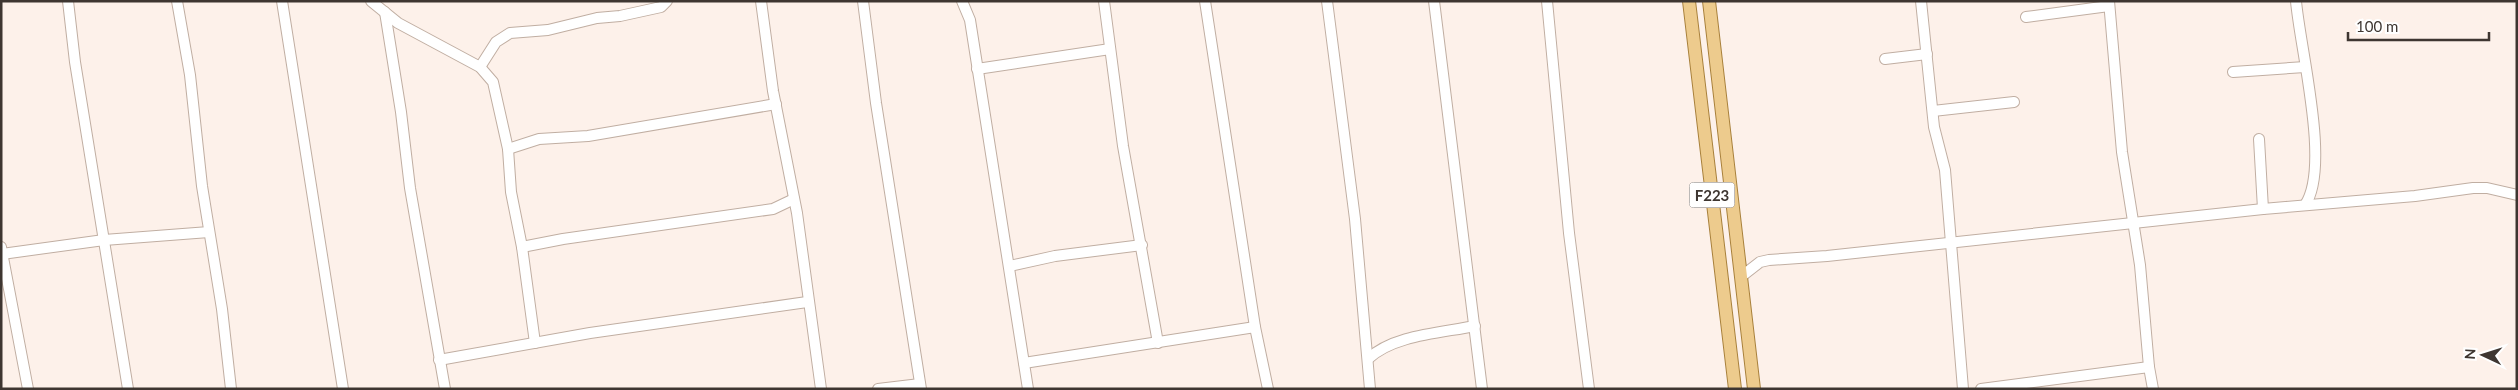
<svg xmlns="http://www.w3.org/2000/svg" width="2518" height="390" font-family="Lato,sans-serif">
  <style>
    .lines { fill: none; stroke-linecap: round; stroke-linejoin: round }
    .minor-casing { stroke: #c0aea2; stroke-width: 12 }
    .major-casing { stroke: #a8803b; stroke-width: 14 }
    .minor { stroke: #fff; stroke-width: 10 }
    .major { stroke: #edcb8d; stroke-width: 12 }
    .labels { text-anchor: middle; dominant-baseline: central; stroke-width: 4.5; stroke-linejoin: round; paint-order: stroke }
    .shield { fill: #fff; stroke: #78726f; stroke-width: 1 }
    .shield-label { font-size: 15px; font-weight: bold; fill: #3e3631 }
  </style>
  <rect width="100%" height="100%" fill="#fdf1ea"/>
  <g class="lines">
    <g class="minor-casing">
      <g id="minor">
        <polyline points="68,1 75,62 128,389"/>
        <polyline points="177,1 190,75 202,186 222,309 231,389"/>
        <polyline points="282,1 343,389"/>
        <polyline points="371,1 398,23 480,67 493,82 508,149 511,192 522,247 535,343"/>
        <polyline points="761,1 773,91 797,213 821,389"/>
        <polyline points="863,1 876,103 921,389"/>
        <polyline points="962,1 970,20 1028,389"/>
        <polyline points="1104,1 1123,146 1158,343"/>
        <polyline points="1205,1 1255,327 1268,389"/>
        <polyline points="1327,1 1355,219 1370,389"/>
        <polyline points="1434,1 1482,389"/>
        <polyline points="1547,1 1569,233 1589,389"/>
        <polyline points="1921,1 1934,127 1945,170 1963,389"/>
        <polyline points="2109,1 2122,152 2140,265 2149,367 2153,389"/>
        <path d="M2296 1C2300 49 2331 167 2305 205"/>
        <polyline points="385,12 401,112 410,188 445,389"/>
        <polyline points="2026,17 2109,6"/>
        <polyline points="1885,59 1927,54"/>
        <polyline points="480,67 496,42 510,33 548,30 597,18 620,16 661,7 667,1"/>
        <polyline points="977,69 1110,49"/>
        <polyline points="2233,72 2305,67"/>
        <polyline points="1933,111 2014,102"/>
        <polyline points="2259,139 2263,209"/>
        <polyline points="508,149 539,139 588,136 776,104"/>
        <polyline points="1,247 28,389"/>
        <polyline points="522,247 563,239 773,209 794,199"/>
        <polyline points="2,254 104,240 209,232"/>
        <polyline points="1010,266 1055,256 1142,245"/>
        <polyline points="1742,276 1760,262 1769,260 1827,256 2263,209 2415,196 2473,188 2487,188 2517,195"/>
        <path d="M1368 359C1393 335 1441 333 1475 326"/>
        <polyline points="439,360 590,333 807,302"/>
        <polyline points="1024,363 1255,327"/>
        <polyline points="878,389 920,384"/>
        <polyline points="1981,389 2149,367"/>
      </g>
    </g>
    <g class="major-casing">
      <g id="major">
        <polyline points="1689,1 1735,389"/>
        <polyline points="1709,1 1754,389"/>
      </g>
    </g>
    <use href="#minor" class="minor"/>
    <use href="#major" class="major"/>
  </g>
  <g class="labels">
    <rect class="shield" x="1689.5" y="182.5" width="45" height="25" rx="4"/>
    <g class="shield-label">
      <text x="1712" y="195">F223</text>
    </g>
  </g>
  <rect width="2518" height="390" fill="none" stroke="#3e3631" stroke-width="5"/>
  <g transform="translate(2483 355) rotate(274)" stroke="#ffffff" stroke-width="4" paint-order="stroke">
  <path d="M0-4L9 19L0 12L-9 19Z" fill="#3e3631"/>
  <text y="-8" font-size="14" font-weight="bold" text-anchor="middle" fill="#3e3631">N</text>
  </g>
  <path d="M2348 32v8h141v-8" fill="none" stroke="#3e3631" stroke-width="2.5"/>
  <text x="2356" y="32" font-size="15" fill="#3e3631" stroke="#ffffff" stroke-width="4" paint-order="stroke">100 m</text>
</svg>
